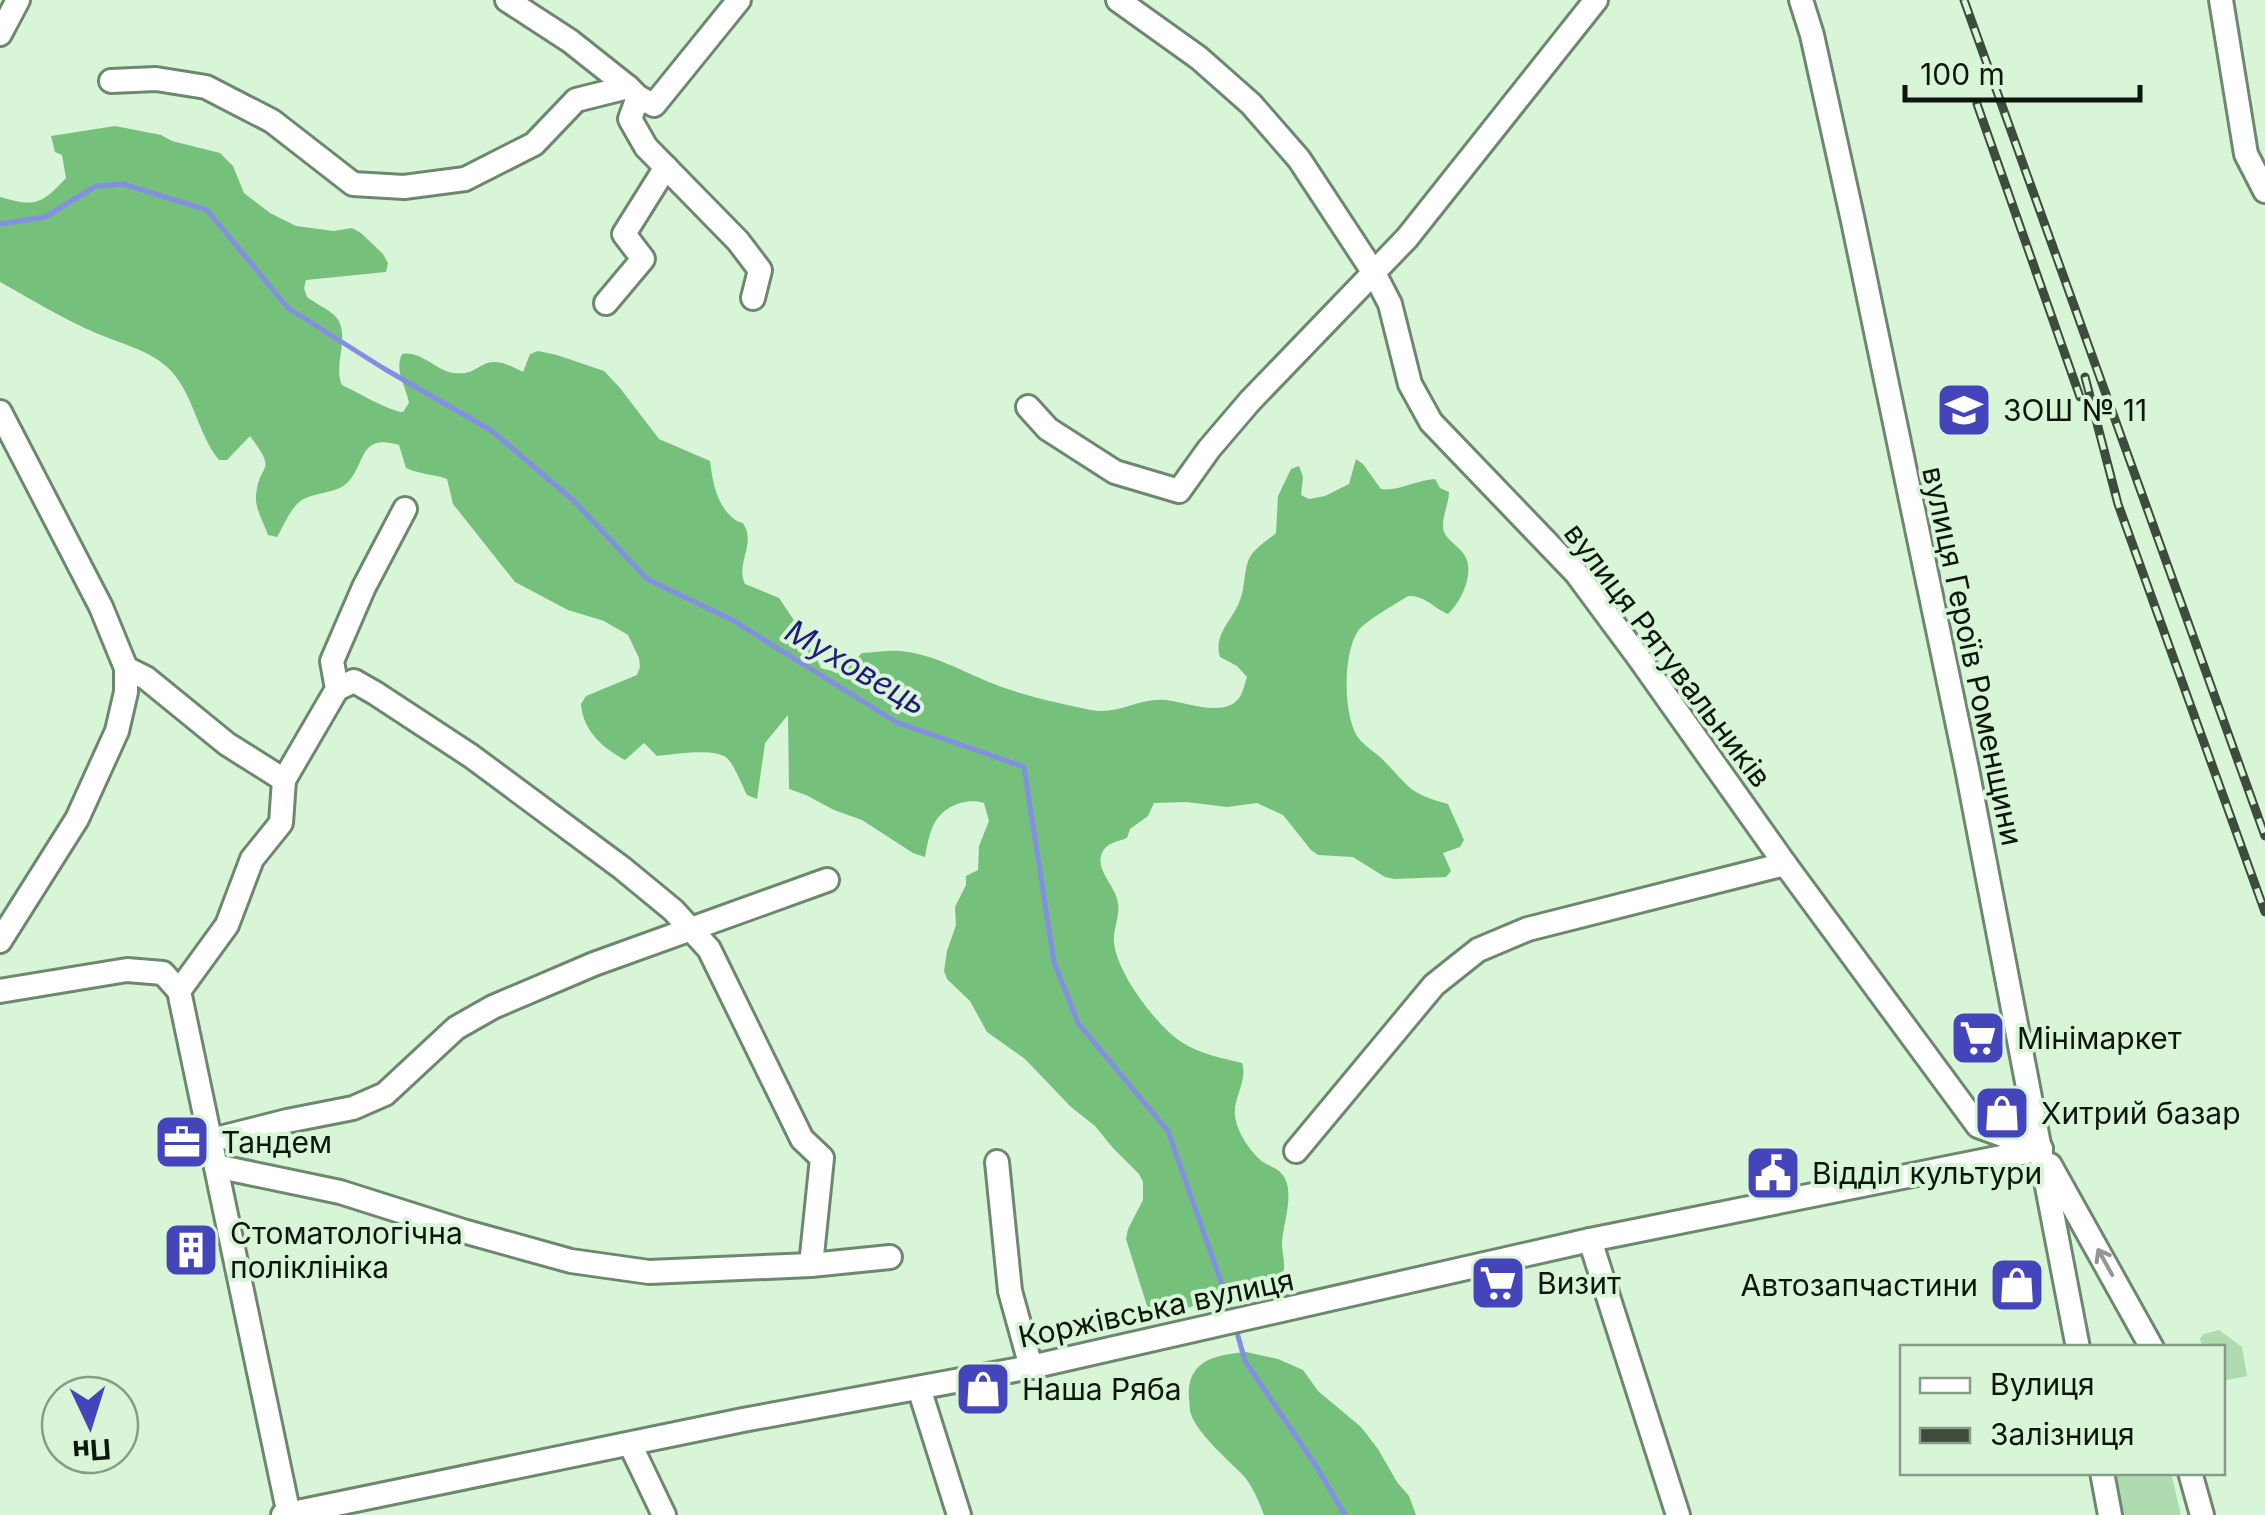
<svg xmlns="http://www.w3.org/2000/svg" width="2265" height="1515" font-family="Inter,sans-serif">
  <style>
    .green { fill: #aedcb0 }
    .forest { fill: #75c07a }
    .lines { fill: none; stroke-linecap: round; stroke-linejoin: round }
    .stream { stroke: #838fe3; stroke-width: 5 }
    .minor-casing { stroke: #6d886e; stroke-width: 28 }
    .minor { stroke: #fff; stroke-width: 22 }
    .rail-casing { stroke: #3d4c3d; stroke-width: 9 }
    .rail { stroke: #d8f5d8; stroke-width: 5; stroke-dasharray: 15; stroke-linecap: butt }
    .oneway { stroke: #929792 }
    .labels { text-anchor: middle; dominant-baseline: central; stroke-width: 8; stroke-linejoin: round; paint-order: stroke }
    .poi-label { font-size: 30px; fill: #0d170d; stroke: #d8f5d8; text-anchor: start }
    .street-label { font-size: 30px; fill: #0d170d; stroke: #d8f5d8 }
    .water-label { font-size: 32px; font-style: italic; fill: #231b7c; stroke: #d8f5d8 }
  </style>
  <rect width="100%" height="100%" fill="#d8f5d8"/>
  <g class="green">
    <polygon points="2219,1330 2242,1347 2247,1376 2223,1381 2222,1348 2202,1347 2200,1338 2204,1334"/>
    <polygon points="2110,1473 2171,1473 2181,1515 2120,1515"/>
  </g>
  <g class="forest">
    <path d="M115 126 161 135 172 141 220 153 233 166 244 193 270 213 296 226 334 231 352 228 361 233 383 254 388 263 386 272 306 280 304 288 307 297C315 303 326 308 334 315 353 333 332 364 342 385 357 392 391 412 403 412L409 403C406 386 394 371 402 354 421 350 436 371 454 373 485 377 478 347 523 372L530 354 538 351 557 355 604 371 620 388 659 439 710 461C713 483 716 504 734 519 742 525 742 519 746 529 753 548 736 565 745 584L779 598 810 644 821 668C839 675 849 666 862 653 874 653 888 650 900 651 934 654 963 672 994 684 1021 695 1062 704 1091 710 1119 715 1140 697 1166 700 1185 702 1225 718 1239 698 1243 693 1245 683 1247 677L1237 666 1220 657C1213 634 1233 620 1240 600 1246 586 1243 566 1252 554 1258 546 1268 540 1276 533L1278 496 1291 469 1299 466 1303 477 1301 495 1309 499 1325 496 1349 484 1356 459 1363 464 1381 489C1396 492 1417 480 1435 479L1440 488 1449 492C1449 505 1440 520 1444 532 1448 541 1460 547 1465 556 1475 573 1461 602 1448 614 1433 608 1425 595 1408 596 1397 603 1364 622 1358 631 1343 654 1343 713 1357 736 1362 744 1373 751 1380 757 1409 785 1406 793 1448 804L1464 840 1460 847 1443 853 1451 871 1446 877 1394 879 1385 877 1353 857 1318 855 1311 850 1283 815 1257 803 1227 807 1186 802 1154 803 1148 816 1130 829 1127 838C1120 841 1112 842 1106 847 1089 866 1116 884 1118 903 1120 917 1113 929 1114 942 1116 972 1157 1027 1183 1043 1200 1054 1222 1058 1242 1063 1248 1081 1233 1097 1235 1116 1237 1132 1250 1152 1263 1162 1269 1166 1277 1168 1282 1174 1296 1191 1283 1223 1282 1243 1282 1254 1286 1263 1283 1274L1243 1295 1215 1298 1163 1317 1148 1309 1126 1239 1128 1229 1143 1200V1182L1139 1174 1113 1148 1095 1126 1071 1107 1025 1059 987 1032 970 1001 947 979 944 971 947 951 956 925 955 907 966 885V876L978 870 979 846 989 821 984 803C966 797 943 806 934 824 929 834 927 846 925 857L913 853 862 820 834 810 806 795 789 789 788 715 765 743 757 799 747 795C742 785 735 767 728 759 718 747 673 754 657 756L644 743 625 760C603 748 583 731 581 704L586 696 637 675 640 667 639 658 628 635 604 621 568 610 515 582 453 504 447 479C434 474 418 474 406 468L399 445C359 433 366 463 348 482 336 495 311 491 298 503 289 512 283 527 277 537L268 535C264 523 255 509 256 496 259 460 279 475 250 436L227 460H219C196 432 194 391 166 366 146 349 119 343 96 333 63 319 31 299 0 282V197C35 207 41 205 66 178L62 155 55 152 51 136Z"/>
    <path d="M1246 1352 1278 1359 1303 1370 1318 1391 1361 1427 1378 1449 1397 1482 1409 1496 1416 1515H1264C1259 1501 1252 1485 1242 1474 1228 1460 1197 1433 1191 1414 1189 1410 1190 1404 1189 1399 1186 1360 1215 1355 1246 1352Z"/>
  </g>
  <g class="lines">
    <g class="stream">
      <polyline points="0,224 45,217 96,186 123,184 207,210 288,308 383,368 492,431 574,501 647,579 734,621 896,722 1024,767 1054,962 1078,1023 1168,1131 1232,1313"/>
      <polyline points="1236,1329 1245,1361 1316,1466 1345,1515"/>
    </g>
    <g class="minor-casing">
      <g id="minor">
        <polyline points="507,0 570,41 628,87"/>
        <polyline points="1118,0 1199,58 1251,104 1299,159 1374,273 1390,304 1410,384 1431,422 1576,573 1639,658 1785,864 1978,1126 2041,1149"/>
        <polyline points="1801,0 1812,35 1853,221 1967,769 2078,1348"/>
        <polyline points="2221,0 2246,154 2265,191"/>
        <polyline points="0,34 18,0"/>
        <polyline points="111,81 156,79 206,87 272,121 353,184 404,187 465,179 534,144 576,100 628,87 638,97 630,119 646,147 738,241 760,270 753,298"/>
        <polyline points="638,97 654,105 739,0"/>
        <polyline points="606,303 643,259 624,234 666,167"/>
        <polyline points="1028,407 1048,429 1115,472 1179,491 1209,449 1250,401 1407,238 1596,0"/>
        <polyline points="0,412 101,607 126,668 126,692 117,731 77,819 0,941"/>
        <polyline points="126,668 146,678 227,744 284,780 337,689 332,661 364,587 405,509"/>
        <polyline points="337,689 354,681 375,693 471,756 622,868 673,910 709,949 802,1139 822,1158 811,1265"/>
        <polyline points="0,991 127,970 163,973 179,991 289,1515"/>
        <polyline points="179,991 227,925 252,859 281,823 284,780"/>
        <polyline points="212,1140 287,1121 353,1108 385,1094 456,1028 493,1007 594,964 827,880"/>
        <polyline points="1296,1151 1434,985 1478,950 1528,929 1785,864"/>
        <polyline points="997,1162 1010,1291 1031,1367"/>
        <polyline points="2050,1165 2152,1348"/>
        <polyline points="216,1166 340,1192 463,1231 571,1261 649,1272 811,1265 890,1257"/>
        <polyline points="1590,1240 1678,1515"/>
        <polyline points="919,1388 959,1515"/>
        <polyline points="630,1444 664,1515"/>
        <polyline points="2102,1472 2110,1515"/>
        <polyline points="2190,1472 2202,1515"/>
        <polyline points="283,1515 743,1420 1031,1367 1590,1240 2041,1149"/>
      </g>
    </g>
    <use href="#minor" class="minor"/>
    <g class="rail-casing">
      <g id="rail">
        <polyline points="1964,0 2265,836"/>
        <polyline points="1977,104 2080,397"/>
        <polyline points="2085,377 2118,504 2265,912"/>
      </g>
    </g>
    <use href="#rail" class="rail"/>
  </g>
  <defs><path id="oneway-shaft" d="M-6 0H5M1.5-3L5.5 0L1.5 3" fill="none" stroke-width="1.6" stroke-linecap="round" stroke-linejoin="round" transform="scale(2.5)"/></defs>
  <use class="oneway" href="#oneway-shaft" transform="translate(2105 1262) rotate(-119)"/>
  <defs>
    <g id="school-square" transform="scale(2.875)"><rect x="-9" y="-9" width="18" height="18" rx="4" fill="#4445ba" stroke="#d8f5d8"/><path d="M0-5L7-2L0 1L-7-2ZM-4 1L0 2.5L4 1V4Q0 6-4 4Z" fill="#fff"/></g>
    <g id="supermarket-square" transform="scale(2.875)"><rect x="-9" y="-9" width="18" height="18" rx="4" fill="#4445ba" stroke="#d8f5d8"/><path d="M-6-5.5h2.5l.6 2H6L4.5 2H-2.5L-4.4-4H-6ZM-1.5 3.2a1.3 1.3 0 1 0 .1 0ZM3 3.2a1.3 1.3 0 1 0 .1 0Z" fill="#fff"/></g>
    <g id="shop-square" transform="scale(2.875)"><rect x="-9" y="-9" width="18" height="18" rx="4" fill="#4445ba" stroke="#d8f5d8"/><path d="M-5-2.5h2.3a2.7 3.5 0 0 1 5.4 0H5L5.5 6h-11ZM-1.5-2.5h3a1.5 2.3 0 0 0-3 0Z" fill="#fff"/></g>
    <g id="office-square" transform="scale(2.875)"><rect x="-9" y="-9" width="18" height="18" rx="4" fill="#4445ba" stroke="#d8f5d8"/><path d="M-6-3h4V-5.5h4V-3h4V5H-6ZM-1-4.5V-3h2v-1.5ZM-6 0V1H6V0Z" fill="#fff"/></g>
    <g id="civic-square" transform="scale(2.875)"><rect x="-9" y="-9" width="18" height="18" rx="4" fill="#4445ba" stroke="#d8f5d8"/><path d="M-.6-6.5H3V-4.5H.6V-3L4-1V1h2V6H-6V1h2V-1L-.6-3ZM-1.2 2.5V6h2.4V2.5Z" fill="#fff"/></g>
    <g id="building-square" transform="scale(2.875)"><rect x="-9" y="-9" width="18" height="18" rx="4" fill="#4445ba" stroke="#d8f5d8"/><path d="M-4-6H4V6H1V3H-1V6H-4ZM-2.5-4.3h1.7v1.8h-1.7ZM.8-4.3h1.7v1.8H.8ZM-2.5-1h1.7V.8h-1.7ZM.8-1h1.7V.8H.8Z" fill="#fff"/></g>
  </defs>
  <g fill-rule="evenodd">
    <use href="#school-square" x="1964" y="410"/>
    <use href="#supermarket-square" x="1978" y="1038"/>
    <use href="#shop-square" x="2002" y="1113"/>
    <use href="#office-square" x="182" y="1142"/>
    <use href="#civic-square" x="1773" y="1173"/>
    <use href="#building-square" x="191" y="1250"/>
    <use href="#supermarket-square" x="1498" y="1283"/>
    <use href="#shop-square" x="2017" y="1285"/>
    <use href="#shop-square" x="983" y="1389"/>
  </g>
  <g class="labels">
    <g class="poi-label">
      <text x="2003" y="410">ЗОШ № 11</text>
      <text x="2017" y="1038">Мінімаркет</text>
      <text x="2041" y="1113">Хитрий базар</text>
      <text x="221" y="1142">Тандем</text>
      <text x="1812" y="1173">Відділ культури</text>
      <text x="230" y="1233">Стоматологічна<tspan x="230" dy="34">поліклініка</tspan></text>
      <text x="1537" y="1283">Визит</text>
      <text x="1978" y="1285" text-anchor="end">Автозапчастини</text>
      <text x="1022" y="1389">Наша Ряба</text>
    </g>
    <g class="street-label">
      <text transform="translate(1668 655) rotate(53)">вулиця Рятувальників</text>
      <text transform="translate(1973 656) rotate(78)">вулиця Героїв Роменщини</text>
      <text transform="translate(1156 1308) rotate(-12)">Коржівська вулиця</text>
    </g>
    <g class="water-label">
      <text transform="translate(856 667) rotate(30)">Муховець</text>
    </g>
  </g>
  <rect x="1900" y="1345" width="325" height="130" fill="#d8f5d8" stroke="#879c87" stroke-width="2.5"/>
  <rect x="1920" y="1378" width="50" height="15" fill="#ffffff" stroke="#879c87" stroke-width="2.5"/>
  <text x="1990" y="1395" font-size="30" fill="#0d170d">Вулиця</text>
  <rect x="1920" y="1428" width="50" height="15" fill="#3d4c3d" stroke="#879c87" stroke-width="2.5"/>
  <text x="1990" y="1445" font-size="30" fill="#0d170d">Залізниця</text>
  <g transform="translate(90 1425) rotate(176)"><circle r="48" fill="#d8f5d8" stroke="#879c87" stroke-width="2.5"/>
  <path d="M0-8L18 38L0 25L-18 38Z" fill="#4445ba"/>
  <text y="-15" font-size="28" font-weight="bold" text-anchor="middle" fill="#0d170d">Пн</text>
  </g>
  <path d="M1905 85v15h235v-15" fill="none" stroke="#0d170d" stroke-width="5"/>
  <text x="1920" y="85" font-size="30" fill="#0d170d" stroke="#d8f5d8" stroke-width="8" paint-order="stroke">100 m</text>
</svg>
